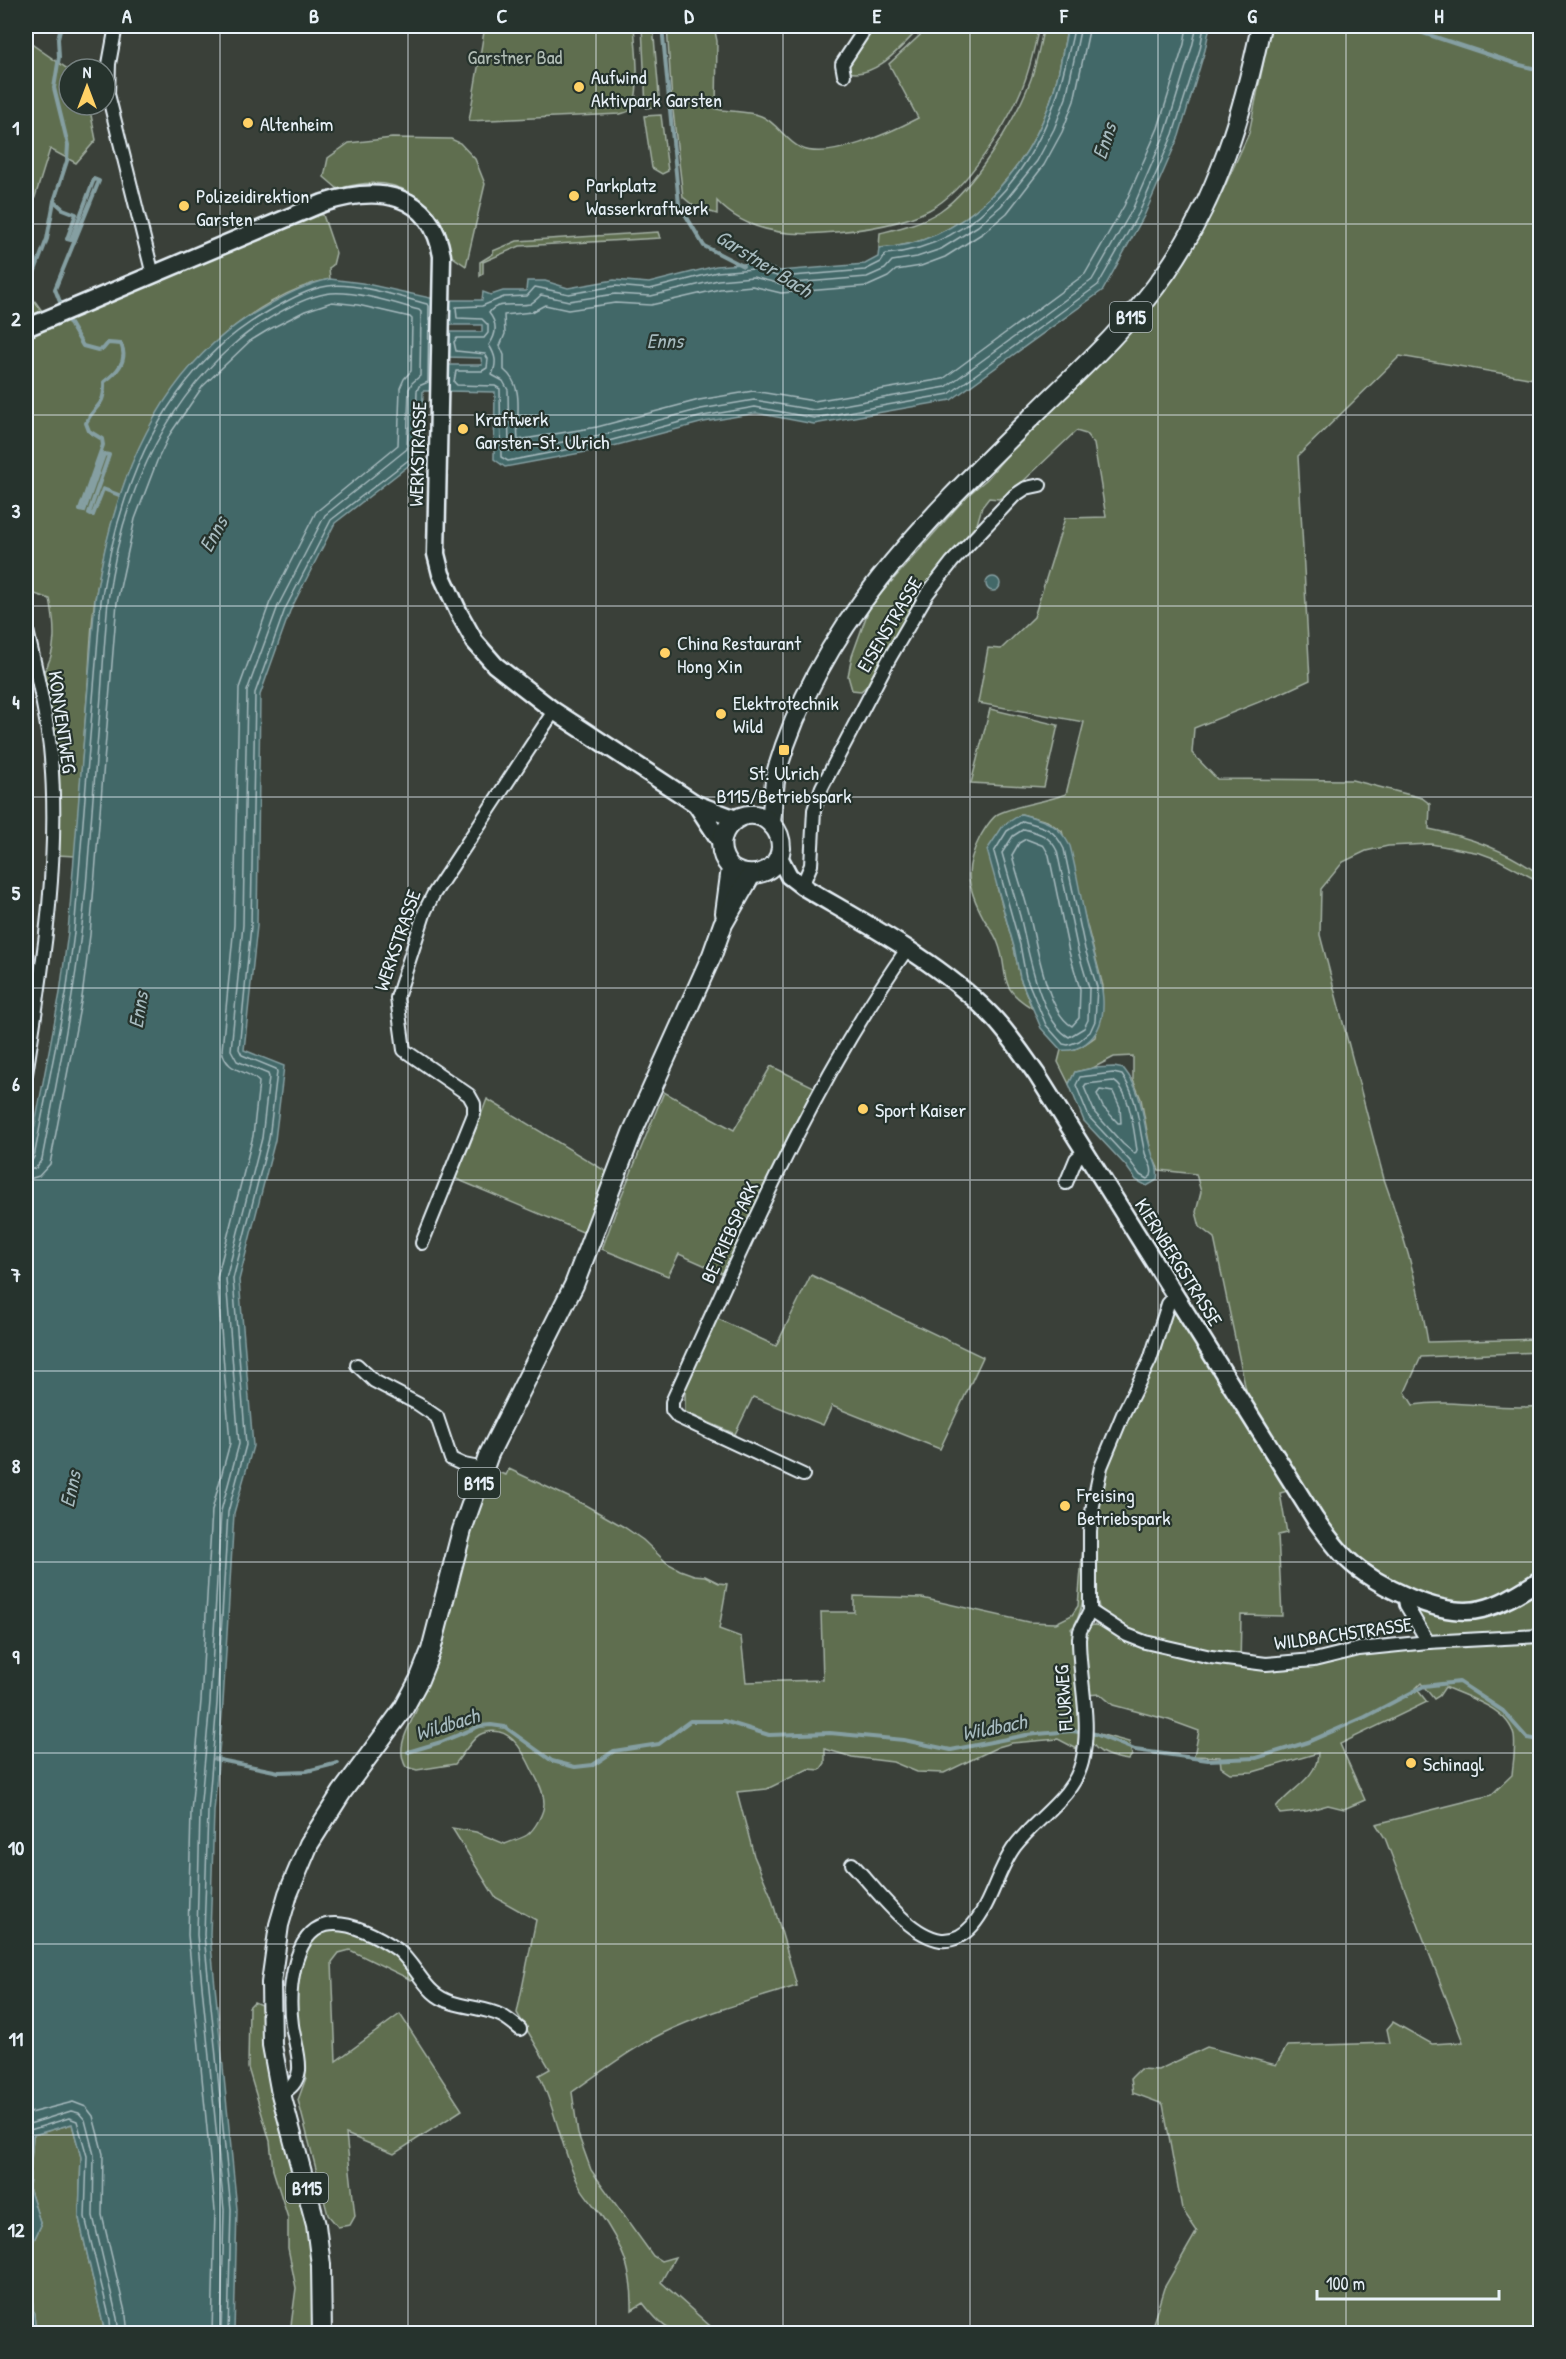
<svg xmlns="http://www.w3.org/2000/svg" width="1566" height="2359" font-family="'Patrick Hand',sans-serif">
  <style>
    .green { fill: #5f6e50; stroke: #a4b0a4; stroke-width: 1.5 }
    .water { fill: #436868; stroke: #859fa2; stroke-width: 1.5 }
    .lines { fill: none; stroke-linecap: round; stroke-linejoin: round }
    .shore { stroke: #a6babe; stroke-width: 1.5 }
    .stream { stroke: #859fa2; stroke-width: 4 }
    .street-casing { stroke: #e8f1f8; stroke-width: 16 }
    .secondary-casing { stroke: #e8f1f8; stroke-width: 21 }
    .primary-casing { stroke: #e8f1f8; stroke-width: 22 }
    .street { stroke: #26332d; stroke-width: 12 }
    .secondary { stroke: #26332d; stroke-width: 16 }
    .primary { stroke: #26332d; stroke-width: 18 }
    .grid { fill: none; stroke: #e8f1f8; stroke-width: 1.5; stroke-opacity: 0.55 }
    .poi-dot { fill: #ffd166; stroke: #26332d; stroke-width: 2 }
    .labels { text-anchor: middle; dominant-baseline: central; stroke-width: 4.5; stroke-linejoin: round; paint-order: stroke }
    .shield { fill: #26332d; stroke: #aeb8bb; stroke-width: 1.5 }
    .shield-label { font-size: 18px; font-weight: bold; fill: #e8f1f8 }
    .park-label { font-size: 20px; fill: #b1bdb5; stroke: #26332d }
    .poi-label { font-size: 20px; fill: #e8f1f8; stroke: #26332d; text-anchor: start }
    .street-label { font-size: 20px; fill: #e8f1f8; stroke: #26332d }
    .water-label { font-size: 21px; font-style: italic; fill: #a6babe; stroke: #26332d }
    .neatline { fill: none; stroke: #e8f1f8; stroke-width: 2 }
    .grid-label { font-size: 20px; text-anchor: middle; font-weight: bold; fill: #e8f1f8 }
  </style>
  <rect width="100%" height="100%" fill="#3a4039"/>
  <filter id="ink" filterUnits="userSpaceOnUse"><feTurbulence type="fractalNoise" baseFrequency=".0167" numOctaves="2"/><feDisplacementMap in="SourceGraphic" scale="12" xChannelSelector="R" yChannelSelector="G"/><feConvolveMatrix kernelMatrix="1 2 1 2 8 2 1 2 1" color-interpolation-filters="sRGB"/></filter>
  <g filter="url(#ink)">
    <g class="green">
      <path d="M485 26H634C635 43 643 99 629 111 626 113 623 113 620 114L469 121Z"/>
      <polygon points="642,26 653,26 660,106 646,108"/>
      <path d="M667 26H714L717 41 716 109C730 112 748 111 761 116 777 122 785 141 801 148 829 161 891 132 918 118L889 64 930 26H1039C1035 45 1031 65 1024 83 1010 121 966 191 929 210 898 226 857 231 822 233 784 236 745 231 717 201V214L695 207 683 197 672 102Z"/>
      <path d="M869 26H922C904 43 877 79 849 72L846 62Z"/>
      <path d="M1044 26H1068C1063 48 1060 71 1053 93 1030 170 963 245 879 248L880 233C900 228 922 223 940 211 974 188 1017 118 1031 79 1037 62 1040 43 1044 26Z"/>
      <path d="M1271 26H1540V380L1400 356 1298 456 1310 680 1284 692 1194 728 1192 753 1217 779 1352 780 1422 798 1430 804 1429 829C1470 837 1507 850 1540 875V882L1499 860 1480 853 1431 844 1388 846 1366 851 1343 862 1321 889 1320 935 1384 1179C1403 1232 1419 1287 1428 1342L1540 1339V1352L1421 1357 1405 1392 1413 1405C1456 1398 1498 1411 1540 1406V1574L1475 1607 1423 1596 1368 1568 1343 1545 1331 1528 1248 1400 1214 1238 1200 1227 1196 1212 1201 1192 1196 1174 1159 1170 1151 1153 1141 1099 1133 1080V1056L1114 1057 1093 1068 1075 1072 1069 1084 1058 1062 1061 1050C1075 1052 1084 1045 1095 1037L1103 986 1062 831 1047 821 1021 814 997 887 1014 947 1020 978 1032 1008C995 986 1010 973 998 943 995 934 989 927 984 919 967 887 963 870 980 837 984 830 992 816 1000 813 1018 805 1045 802 1066 794L1084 722 978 703 988 648 1001 649 1034 617 1065 518 1106 517 1094 444 1086 434 1076 431 1013 491 999 499 989 498 982 507 977 524 959 548 871 682 861 691 852 690 848 676 852 656 870 606 967 496 987 479 1013 448 1095 369 1177 269 1216 206 1249 133Z"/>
      <polygon points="26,32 33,45 69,70 69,105 89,105 96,140 76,163 50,149 26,226"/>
      <polygon points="661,115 668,171 662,174 652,168 644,116"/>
      <path d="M392 138 451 139 460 143 475 159 485 184 466 266 450 255C434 196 398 171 338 189L324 177 328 158 349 143Z"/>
      <path d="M315 214 323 215 336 253 333 265 329 268 330 279C290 287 250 312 219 339 143 406 112 501 95 599 90 631 90 665 87 698 83 751 79 803 75 856L57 855 42 675C58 652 55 625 50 599L26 591V488L32 486 26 458V334Z"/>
      <polygon points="658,232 660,238 520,246 483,262 483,273 480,276 480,262 493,254 493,251 517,241"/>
      <polygon points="26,289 42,311 26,317"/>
      <polygon points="990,709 1058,725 1044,787 971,783"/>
      <polygon points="771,1066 814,1087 791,1131 724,1274 679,1254 668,1276 602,1249 621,1197 664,1092 734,1130"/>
      <polygon points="487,1099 607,1172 585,1233 454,1178 469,1147"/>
      <polygon points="811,1275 983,1357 940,1449 832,1406 823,1425 753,1397 735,1434 685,1412 685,1385 716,1318 776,1346"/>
      <path d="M1173 1309 1178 1310 1291 1490 1280 1493 1287 1533 1278 1535 1282 1616 1241 1615 1240 1668 1281 1669 1353 1654 1424 1646 1413 1622 1391 1593 1453 1614 1540 1587V2333H1150L1164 2288 1197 2231 1182 2209 1163 2104 1133 2093 1131 2078 1140 2069 1158 2070 1207 2047 1276 2065 1287 2046 1390 2043 1387 2029 1393 2022 1432 2044 1463 2042 1385 1838 1376 1824 1491 1795 1512 1775C1513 1763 1516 1748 1514 1736 1508 1708 1467 1697 1445 1687L1439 1696 1434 1699 1421 1683 1416 1688 1427 1702 1340 1744 1365 1800 1344 1809 1328 1805 1307 1811 1280 1814 1276 1808C1289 1790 1318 1778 1318 1753L1253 1772 1230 1773 1221 1767 1220 1757 1194 1756 1199 1731 1169 1720 1113 1705 1100 1694 1086 1695 1083 1639 1086 1630 1093 1625 1104 1626 1107 1616 1099 1608 1096 1593V1518L1103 1476Z"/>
      <path d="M509 1469 585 1505 624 1527 643 1540 667 1563 680 1570 694 1575 705 1576 719 1583 727 1584 719 1629 741 1637 746 1682 823 1680 821 1612H854V1596L922 1598 1028 1622 1056 1623 1072 1615 1078 1606 1083 1545 1091 1500C1089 1527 1089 1613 1071 1629L1076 1637 1082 1729 1079 1750 1058 1739 1012 1743 998 1747 944 1773 917 1772 893 1762 852 1757 825 1749V1763L820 1770 808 1769 767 1789 737 1792 754 1856 771 1896 797 1986C755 1999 714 2010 674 2028 637 2044 605 2069 572 2092L578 2134 591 2170 653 2256 661 2261 675 2257 661 2282 718 2333C675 2333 670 2338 643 2303L632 2310C633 2270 622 2245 599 2212 592 2203 583 2193 578 2183 561 2148 556 2110 539 2075L550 2069 517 2013 536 1920 495 1897 452 1828 476 1832 505 1844C511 1841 521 1839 527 1835 535 1829 544 1813 544 1803 544 1792 538 1781 533 1772 523 1750 508 1721 479 1735 471 1740 462 1756 455 1764L417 1770 406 1767C395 1747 408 1729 417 1709L414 1702 442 1647 466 1542 491 1470 506 1475Z"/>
      <path d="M1088 1731 1129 1742 1132 1755 1128 1760C1109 1757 1090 1752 1088 1731Z"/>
      <polygon points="329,1927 348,1930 398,1953 414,1978 411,1980 350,1950 339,1953 332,1962 336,2061 400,2014 462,2110 394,2154 346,2134 355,2216 350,2225 338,2227 328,2215 298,2100 306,2078 304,2056 298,2036 295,2005 298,1971 311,1936"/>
      <polygon points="254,2002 261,2005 268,2072 306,2213 313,2270 315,2333 290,2333 296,2288 288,2248 288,2218 273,2170 270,2141 248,2068 249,2007"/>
      <polygon points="72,2124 81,2157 79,2218 105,2333 36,2333 27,2255 41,2225 29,2188 33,2135"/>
    </g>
    <g class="water">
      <path d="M1068 26H1210L1205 50 1179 136 1144 216 1103 290 951 400 814 424 756 413 704 422 602 449 505 467 494 459 495 392 448 391V365H482L481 358 448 357 449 332H482V325H449V300H482L483 292 491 295 503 291H526L527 281H545L568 288 614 280 649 283 716 266 755 263 780 271 865 264 878 257 879 248C963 245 1030 170 1053 93 1060 71 1063 48 1068 26Z"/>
      <path d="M330 279 362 283 435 299 433 391H423L421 463H412L335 523 290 611 260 695 257 926 244 1050 284 1066 275 1140 239 1280 253 1446 234 1513 223 1703 214 1812 210 1935 237 2209 234 2333H105L79 2218 81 2157 72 2124 33 2135 29 2188 41 2225 27 2255 36 2333 26 2334V1172L60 993 68 932 95 600C113 486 157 367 263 308 284 296 306 284 330 279Z"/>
      <circle cx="993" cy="584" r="7"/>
      <path d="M1021 814C1046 821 1058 823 1070 846 1077 873 1081 900 1087 927 1094 961 1120 1018 1086 1043 1078 1049 1070 1051 1061 1050L1041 1028 1020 978 1014 947 987 850 1003 826Z"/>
      <path d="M1114 1067 1124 1069C1146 1097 1141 1122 1152 1153 1155 1164 1159 1168 1157 1180L1147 1186 1136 1180 1126 1166 1084 1121 1069 1084 1075 1072 1093 1068Z"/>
    </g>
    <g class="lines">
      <g class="shore">
        <path d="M1074 26C1073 39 1068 53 1065 66 1046 154 983 246 886 254L881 262 865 270 780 277 754 269 717 272 650 289 615 286 569 294 535 287 527 296 504 297 482 306 456 307 457 318 482 319 488 325V333L484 338H457L454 342 456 351 485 354 488 359 487 368 482 371H456L454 382 457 385 495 386 500 389 501 457 508 461 601 443 703 416 755 407 814 418 949 394 1098 285 1139 213 1173 134 1200 49 1204 26"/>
        <path d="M1081 26 1066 98 1054 129 1037 161 1001 206 978 226 941 249 917 257 892 261 885 269 867 277 781 284 753 277 718 280 651 296 615 294 569 301 541 295C538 298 534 302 530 304 517 307 497 300 489 313 498 324 497 334 489 345 496 356 497 363 492 375L503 381 508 390 509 451 599 436 701 409 754 400 814 410 946 387 1092 280 1132 210 1166 131 1192 47 1197 26"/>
        <path d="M1090 26 1074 101 1062 132 1044 165 1007 213 983 233 945 257 921 266 896 270 888 277 868 286 781 293 752 286 720 289 651 305 615 303 568 310 545 305 532 312 504 315 505 334 500 346 504 355V370C526 388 515 415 518 440L597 427 699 400 753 391 814 401 943 379 1085 274 1124 206 1158 128 1184 44 1187 26"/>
        <path d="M1023 821C1044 827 1054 828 1064 849L1085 949 1097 987 1095 1021 1090 1032 1079 1041 1068 1045 1063 1044 1046 1025 1026 977 1020 945 994 852 1007 831Z"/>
        <path d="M1024 829C1040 833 1050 836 1057 851L1078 951 1089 988 1088 1020 1084 1028 1069 1037C1039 1021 1028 947 1020 916 1014 895 1008 874 1002 853L1013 836Z"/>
        <path d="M1026 839 1044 846 1049 855 1069 952 1080 989 1079 1018 1072 1026C1047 1013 1036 941 1029 914 1024 894 1017 875 1012 855L1019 843Z"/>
        <path d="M1113 1073 1122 1075C1139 1099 1138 1126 1145 1153 1147 1161 1154 1167 1151 1176L1147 1179 1140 1175 1130 1161 1089 1117 1076 1085 1080 1077Z"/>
        <path d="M1113 1081C1130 1088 1134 1133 1137 1150L1135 1154 1123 1144 1095 1113 1084 1087 1086 1084Z"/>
        <polygon points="1100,1090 1113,1092 1120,1107 1121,1123 1118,1123 1103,1107 1097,1094"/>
        <path d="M26 1163 31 1162 34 1157 66 994 74 933 101 601C119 486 164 370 269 311 287 301 307 289 328 286 354 282 401 297 427 304L429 306 428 382 419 386 417 391 415 455 331 520 285 609 255 693 251 926 239 1049 242 1055 276 1069 277 1072 269 1139 233 1279 246 1445 228 1512 217 1703 208 1812 204 1935 231 2209 228 2334"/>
        <path d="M26 1171 36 1168 42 1159C59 1069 78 979 86 887 91 823 96 760 101 696 103 665 105 633 108 601 120 504 159 410 233 345 255 325 301 296 331 293 357 291 394 303 419 310L421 312 420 376 412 383 409 389 407 449 325 515 278 606 247 691 243 925 231 1050 237 1061 268 1074 269 1077 262 1138 226 1279 239 1444 221 1511 210 1702 200 1812 197 1935 224 2210 221 2334"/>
        <path d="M26 1180 39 1176 50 1164 82 997 90 935 117 602 135 519 157 461 170 434 203 386 250 341 268 330 305 311 332 302 358 305 410 317 412 319 411 371 404 379 400 388 398 445 316 512 270 602 239 688 234 925 222 1050C226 1073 247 1069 259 1082L253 1136 217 1278 230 1443 212 1510 201 1701 191 1812 188 1935 215 2210 212 2334"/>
        <polyline points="26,2114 73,2102 86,2107 93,2116 103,2154 102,2215 126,2316 128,2334"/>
        <polyline points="26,2125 71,2111 79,2113 85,2120 94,2155 93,2216 117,2318 119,2334"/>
        <polyline points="26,2156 27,2135 30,2130 69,2118 77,2121 87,2156 85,2217 110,2320 111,2334"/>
      </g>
      <g class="stream">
        <polyline points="662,26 679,204 704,246 743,266"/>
        <polyline points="1409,26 1420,32 1520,65 1540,70"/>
        <polyline points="54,201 63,209 76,214 67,239 71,240 94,179 99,181 55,289 60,302"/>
        <polyline points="26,283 34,273 47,239 54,201 67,161 68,145 54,88 59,57 58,39 61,26"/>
        <path d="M69 322 83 346 98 350 103 349 108 343 121 344C129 361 116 373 104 382 105 409 95 403 86 423L89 431 102 439 103 445 80 510 84 511 104 454 109 455 89 513 93 515 103 489 119 495"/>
        <polyline points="408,1752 441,1742 480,1726 491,1725 505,1727 552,1761 575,1767 593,1765 614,1751 659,1744 690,1721 724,1721 769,1735 830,1733 904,1740 951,1750 1026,1735 1072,1731 1095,1734 1135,1750 1208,1760 1256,1758 1308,1742 1365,1717 1424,1686 1459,1682 1503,1711 1527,1738 1540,1740"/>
        <polyline points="215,1759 279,1772 307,1771 338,1763"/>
      </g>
      <g class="street-casing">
        <g id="street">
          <polyline points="116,26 109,64 108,94 153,275"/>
          <polyline points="844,75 842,64 867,26"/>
          <path d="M26 626C35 666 45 706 50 747 61 857 43 965 26 1074"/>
          <polyline points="802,886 811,865 814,810 822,787 888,661 927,594 952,562 1014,496 1026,488 1040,485"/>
          <polyline points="1066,1183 1076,1159 1085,1151"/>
          <polyline points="422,1243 474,1114 474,1104 469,1095 404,1050 397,998 425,911 433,895 554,711"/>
          <polyline points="357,1365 374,1381 418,1404 437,1417 451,1459 464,1465 484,1469"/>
          <path d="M803 1475 678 1417 672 1410V1402C743 1247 809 1089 907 949"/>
          <polyline points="1404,1594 1406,1605 1428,1642"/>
          <polyline points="1090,1611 1127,1635 1145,1642 1211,1657 1266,1664 1314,1660 1359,1649 1428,1642 1540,1636"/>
          <path d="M852 1864C875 1887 907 1935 941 1940 953 1941 964 1935 972 1926 992 1903 997 1870 1015 1846 1037 1817 1073 1798 1082 1762 1092 1722 1079 1679 1079 1639L1080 1631 1090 1611V1531L1093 1505 1101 1467 1123 1414 1150 1360 1168 1304 1175 1296"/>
          <path d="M281 2094C291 2088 297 2083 299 2070 300 2055 294 2040 292 2025 288 1996 291 1934 326 1925 349 1920 380 1937 398 1950 412 1962 420 1980 433 1992 451 2009 481 2005 502 2016 508 2019 514 2024 520 2029"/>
        </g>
      </g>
      <g class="secondary-casing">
        <g id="secondary">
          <path d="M26 328 323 203C376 186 431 190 442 256L436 554 441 574 460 615 475 642 495 665 554 711 696 804 736 819"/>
          <polyline points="696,804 721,842"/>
          <path d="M779 857 789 876 802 886C864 923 938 961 989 1013 1008 1032 1022 1054 1037 1075L1315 1519C1325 1533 1335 1547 1347 1559 1375 1586 1443 1619 1482 1609 1503 1604 1522 1591 1540 1580"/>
        </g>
      </g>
      <g class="primary-casing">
        <g id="primary">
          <path d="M771 823C773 806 773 787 777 770 822 616 937 510 1047 402 1090 361 1133 320 1167 271 1218 197 1243 113 1261 26"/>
          <path d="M725 913 731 868C701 835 748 795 773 826 779 832 781 840 781 848 778 873 751 881 731 868"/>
          <polyline points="322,2334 321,2265 316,2225 281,2094 272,2045 271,1983 279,1925 288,1894 309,1844 342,1792 404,1708 419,1680 431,1650 462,1530 489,1454 574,1285 632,1133 712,955 723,924 751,875"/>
        </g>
      </g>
      <use href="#street" class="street"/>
      <use href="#secondary" class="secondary"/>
      <use href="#primary" class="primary"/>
    </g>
  </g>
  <path class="grid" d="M220 26V2334M408 26V2334M596 26V2334M783 26V2334M970 26V2334M1158 26V2334M1346 26V2334M26 224H1540M26 415H1540M26 606H1540M26 797H1540M26 988H1540M26 1180H1540M26 1371H1540M26 1562H1540M26 1753H1540M26 1944H1540M26 2135H1540"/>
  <g class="poi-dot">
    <circle cx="579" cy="87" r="6"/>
    <circle cx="248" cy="123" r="6"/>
    <circle cx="574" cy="196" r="6"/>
    <circle cx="184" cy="206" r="6"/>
    <circle cx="463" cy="429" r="6"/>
    <circle cx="665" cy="653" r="6"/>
    <circle cx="721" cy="714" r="6"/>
    <rect x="778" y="744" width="12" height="12" rx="3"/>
    <circle cx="863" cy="1109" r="6"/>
    <circle cx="1065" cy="1506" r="6"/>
    <circle cx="1411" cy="1763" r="6"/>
  </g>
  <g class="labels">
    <g class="shield">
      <rect x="1110" y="302" width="42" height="30" rx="4.5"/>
      <rect x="458" y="1468" width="42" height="30" rx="4.5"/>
      <rect x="286" y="2173" width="42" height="30" rx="4.5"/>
    </g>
    <g class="shield-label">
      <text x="1131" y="317">B115</text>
      <text x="479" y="1483">B115</text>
      <text x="307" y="2188">B115</text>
    </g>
    <g class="park-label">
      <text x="515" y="56">Garstner Bad</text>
    </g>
    <g class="poi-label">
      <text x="591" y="76">Aufwind<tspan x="591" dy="23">Aktivpark Garsten</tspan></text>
      <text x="260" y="123">Altenheim</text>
      <text x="586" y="184">Parkplatz<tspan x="586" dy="23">Wasserkraftwerk</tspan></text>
      <text x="196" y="195">Polizeidirektion<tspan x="196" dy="23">Garsten</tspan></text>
      <text x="475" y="418">Kraftwerk<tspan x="475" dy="23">Garsten-St. Ulrich</tspan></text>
      <text x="677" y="642">China Restaurant<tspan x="677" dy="23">Hong Xin</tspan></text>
      <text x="733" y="702">Elektrotechnik<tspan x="733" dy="23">Wild</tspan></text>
      <text x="784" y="772" text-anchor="middle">St. Ulrich<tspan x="784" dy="23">B115/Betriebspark</tspan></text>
      <text x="875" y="1109">Sport Kaiser</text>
      <text x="1077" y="1494">Freising<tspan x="1077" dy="23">Betriebspark</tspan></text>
      <text x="1423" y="1763">Schinagl</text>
    </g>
    <g class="street-label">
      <text transform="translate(417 454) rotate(-88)">WERKSTRASSE</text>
      <text transform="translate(889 624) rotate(-59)">EISENSTRASSE</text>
      <text transform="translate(63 722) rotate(82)">KONVENTWEG</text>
      <text transform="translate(397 940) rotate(-71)">WERKSTRASSE</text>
      <text transform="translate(729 1232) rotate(-65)">BETRIEBSPARK</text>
      <text transform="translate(1179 1262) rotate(58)">KIERNBERGSTRASSE</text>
      <text transform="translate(1343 1633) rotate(-8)">WILDBACHSTRASSE</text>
      <text transform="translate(1063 1698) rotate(-94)">FLURWEG</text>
    </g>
    <g class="water-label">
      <text transform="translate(1104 141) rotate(-72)">Enns</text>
      <text transform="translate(764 263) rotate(32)">Garstner Bach</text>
      <text x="665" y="340">Enns</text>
      <text transform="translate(213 534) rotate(-61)">Enns</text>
      <text transform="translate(138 1010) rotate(-81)">Enns</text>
      <text transform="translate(70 1489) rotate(-78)">Enns</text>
      <text transform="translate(447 1724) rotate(-17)">Wildbach</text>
      <text transform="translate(994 1727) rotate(-11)">Wildbach</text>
    </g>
  </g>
  <rect width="1566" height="2359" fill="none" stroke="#26332d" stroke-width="66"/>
  <g transform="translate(87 87)"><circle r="28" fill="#26332d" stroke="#747f7e" stroke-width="1.5"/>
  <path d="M0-4.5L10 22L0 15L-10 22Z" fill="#ffd166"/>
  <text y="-9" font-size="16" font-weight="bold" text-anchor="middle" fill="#e8f1f8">N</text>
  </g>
  <path d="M1317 2290v9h182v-9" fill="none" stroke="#e8f1f8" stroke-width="3"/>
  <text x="1326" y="2290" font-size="18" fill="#e8f1f8" stroke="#26332d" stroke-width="4.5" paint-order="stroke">100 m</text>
  <rect x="33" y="33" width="1500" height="2293" class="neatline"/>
  <g class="grid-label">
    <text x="127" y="23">A</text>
    <text x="314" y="23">B</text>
    <text x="502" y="23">C</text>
    <text x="689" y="23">D</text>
    <text x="877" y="23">E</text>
    <text x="1064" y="23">F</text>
    <text x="1252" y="23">G</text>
    <text x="1439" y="23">H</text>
    <text x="16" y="135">1</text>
    <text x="16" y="326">2</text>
    <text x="16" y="518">3</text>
    <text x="16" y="709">4</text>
    <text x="16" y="900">5</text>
    <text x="16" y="1091">6</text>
    <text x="16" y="1282">7</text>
    <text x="16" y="1473">8</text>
    <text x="16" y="1664">9</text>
    <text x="16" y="1855">10</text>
    <text x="16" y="2046">11</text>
    <text x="16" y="2237">12</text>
  </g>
</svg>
